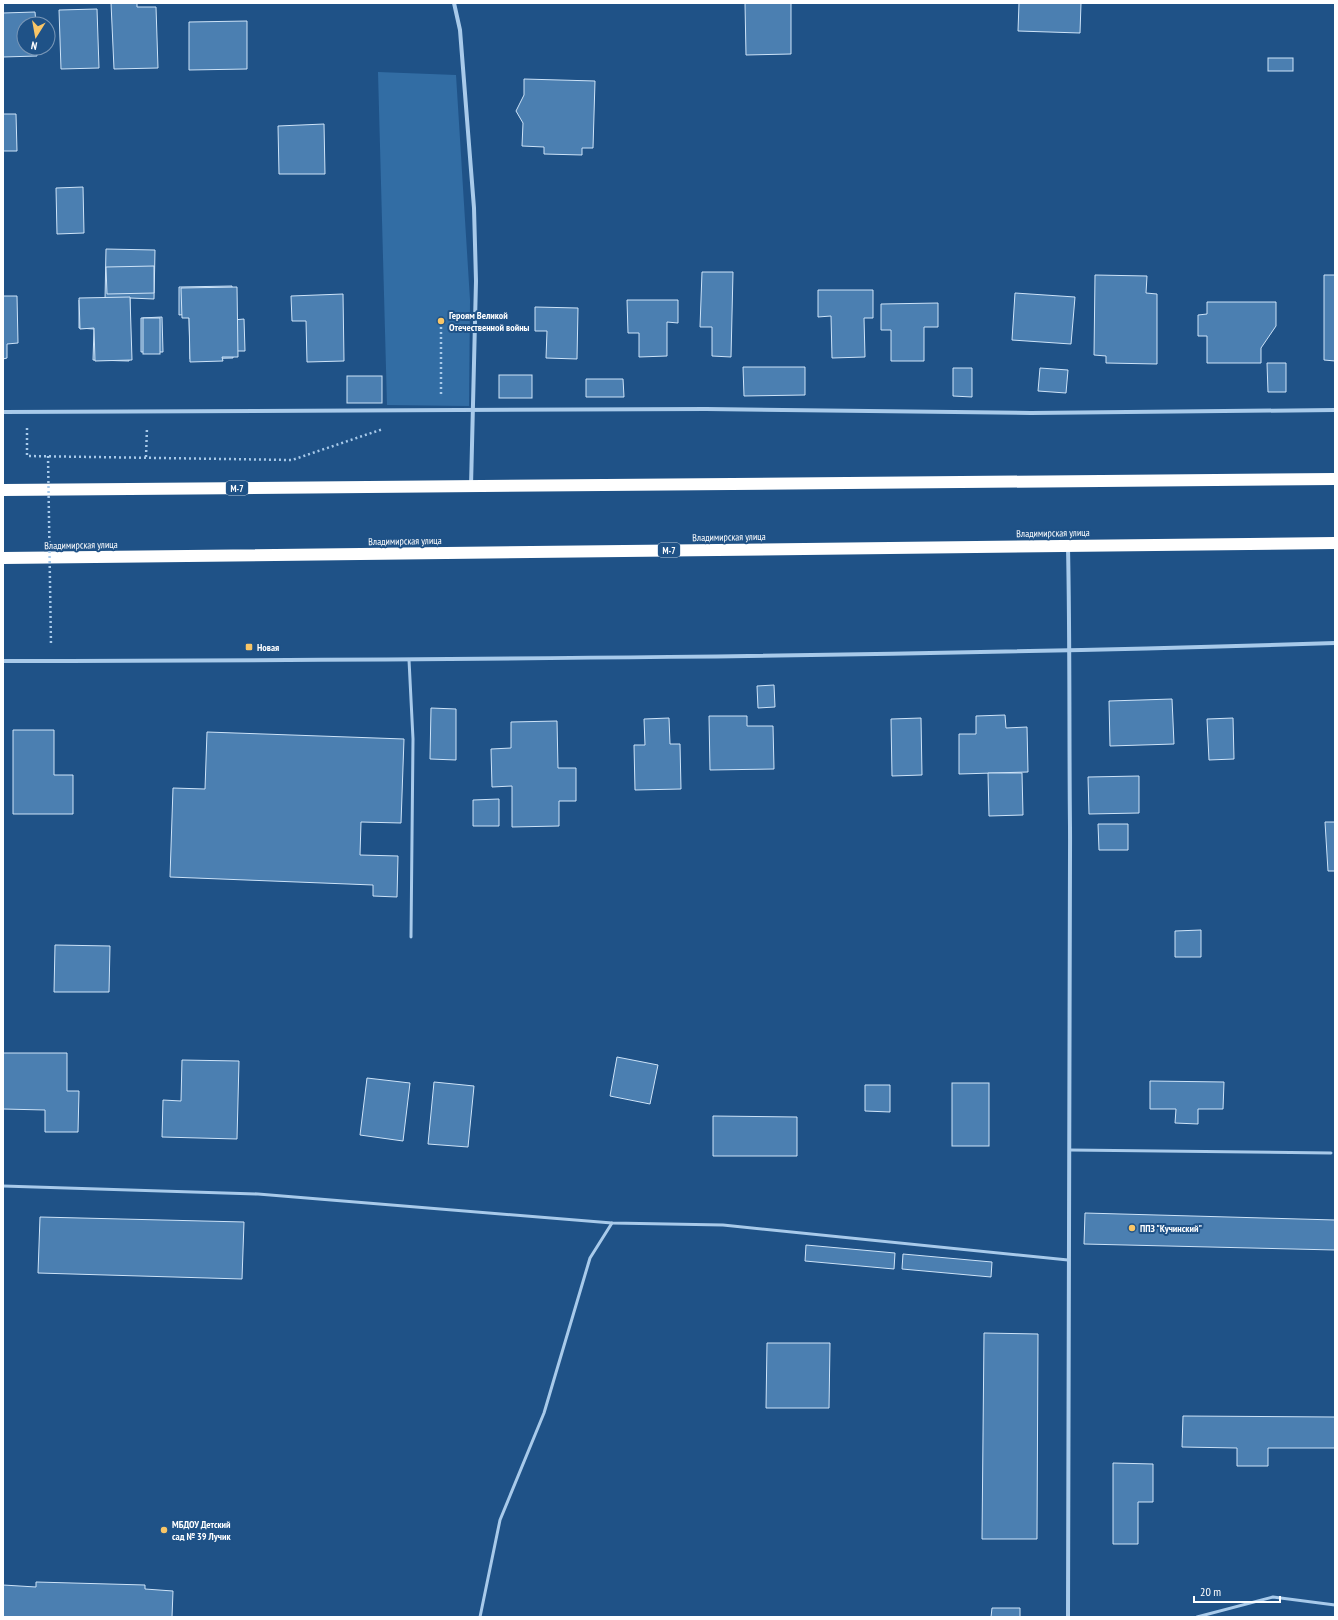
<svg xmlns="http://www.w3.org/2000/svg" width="1338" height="1620" font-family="'PT Sans Narrow',sans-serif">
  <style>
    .green { fill: #326da4 }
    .building { fill: #4b7fb1; stroke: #cde3f8 }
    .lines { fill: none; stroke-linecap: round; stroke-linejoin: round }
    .path { stroke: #a8caea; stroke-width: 2.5; stroke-dasharray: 2 3; stroke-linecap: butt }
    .lane { stroke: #a8caea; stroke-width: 3 }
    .street { stroke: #a8caea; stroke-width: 4 }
    .highway { stroke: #fff; stroke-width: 12 }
    .path-bridge { stroke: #a8caea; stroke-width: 2.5; stroke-dasharray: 2 3; stroke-linecap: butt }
    .poi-dot { fill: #f9c667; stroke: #1f5287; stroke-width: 1.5 }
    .labels { text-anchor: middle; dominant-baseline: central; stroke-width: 4; stroke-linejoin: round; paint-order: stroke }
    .shield { fill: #1f5287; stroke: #bccbdb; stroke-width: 1 }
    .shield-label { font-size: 9px; font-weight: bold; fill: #fff }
    .poi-label { font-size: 10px; font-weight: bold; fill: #fff; stroke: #1f5287; text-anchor: start }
    .street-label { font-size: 10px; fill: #fff; stroke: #1f5287 }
  </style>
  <rect width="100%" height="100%" fill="#1f5287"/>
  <polygon class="green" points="378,72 456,75 470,300 469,406 387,405"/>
  <g class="building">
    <polygon points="111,3 137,3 137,7 156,7 158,68 114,69"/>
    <polygon points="745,3 791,3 791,54 746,55"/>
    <polygon points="1019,3 1081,3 1080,33 1018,31"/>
    <polygon points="97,9 99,68 61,69 59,10"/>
    <polygon points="35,12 36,24 24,24 24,48 36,48 37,56 3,57 3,13"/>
    <polygon points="247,21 247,69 189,70 189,22"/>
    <rect x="1268" y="58" width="25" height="13"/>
    <polygon points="524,79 595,81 593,148 582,148 582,155 544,154 544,147 522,146 523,123 516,111 524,95"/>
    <polygon points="3,114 16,114 17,151 3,151"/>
    <polygon points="324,124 325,174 279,174 278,126"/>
    <polygon points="83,187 84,233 57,234 56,188"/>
    <polygon points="106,249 155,250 154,299 130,298 129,361 93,360 94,329 79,328 79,300 105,300"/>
    <polygon points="154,266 154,293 107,294 106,267"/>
    <polygon points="702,272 733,272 731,357 712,356 712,327 700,327"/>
    <polygon points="1095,275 1147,276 1146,293 1157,294 1157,364 1106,363 1106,356 1094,355"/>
    <polygon points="1324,275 1335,275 1335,361 1324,360"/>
    <polygon points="232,286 233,320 244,319 245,351 233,351 233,358 190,359 189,314 179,315 179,287"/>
    <polygon points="237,287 238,357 222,357 223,361 190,362 189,318 182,318 181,288"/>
    <polygon points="818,290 873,290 873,318 864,318 865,357 832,358 831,316 818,317"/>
    <polygon points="1015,293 1075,297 1071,344 1012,340"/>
    <polygon points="343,294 344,361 307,362 306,321 292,321 291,296"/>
    <polygon points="3,296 17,296 18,343 7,344 7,358 3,359"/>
    <polygon points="130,297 132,360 95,361 94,328 80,329 79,298"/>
    <polygon points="627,300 678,300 678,323 667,322 667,356 639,357 639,333 628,333"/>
    <polygon points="1207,302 1276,302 1276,326 1261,348 1261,363 1207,363 1207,336 1198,336 1198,315 1207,314"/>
    <polygon points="938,303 938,327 924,327 924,361 891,361 891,330 881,330 881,304"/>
    <polygon points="535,307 578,308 577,359 546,358 547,331 535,331"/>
    <polygon points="162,317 163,352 141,352 141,318"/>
    <rect x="143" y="318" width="17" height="36"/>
    <polygon points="1267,363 1286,363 1286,392 1268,392"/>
    <polygon points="743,367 805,367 805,395 744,396"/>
    <polygon points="953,368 972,368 972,397 953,396"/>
    <polygon points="1040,368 1068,370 1066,393 1038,391"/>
    <rect x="499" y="375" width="33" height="23"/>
    <rect x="347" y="376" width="35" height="27"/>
    <polygon points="586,379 623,379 624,397 586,397"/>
    <polygon points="774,685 775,707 758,708 757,686"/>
    <polygon points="1172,699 1174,744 1110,746 1109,701"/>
    <polygon points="431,708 456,709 456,760 430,759"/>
    <polygon points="1005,715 1006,728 1027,727 1028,772 959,774 959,734 976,734 976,716"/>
    <polygon points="709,716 747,716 747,726 773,726 774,769 710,770"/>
    <polygon points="669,718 670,744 680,744 681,789 635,790 634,745 645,745 644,719"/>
    <polygon points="921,718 922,775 892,776 891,719"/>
    <polygon points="1233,718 1234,759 1209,760 1207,719"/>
    <polygon points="557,721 558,768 576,768 576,801 559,801 559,826 512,827 512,786 492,787 491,749 511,748 511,722"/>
    <polygon points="13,730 54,730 54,775 73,775 73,814 13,814"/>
    <polygon points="207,732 404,739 401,823 361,822 360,855 398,856 397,897 373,896 373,885 170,877 173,788 205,789"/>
    <polygon points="988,773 1022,773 1023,815 989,816"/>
    <polygon points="1139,776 1139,813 1089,814 1088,777"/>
    <polygon points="499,799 499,826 473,826 473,800"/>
    <polygon points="1325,822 1335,822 1335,871 1328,871"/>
    <polygon points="1098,824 1128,824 1128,850 1099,850"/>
    <polygon points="1201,930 1201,957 1175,957 1175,931"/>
    <polygon points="55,945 110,946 109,992 54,992"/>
    <polygon points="3,1053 67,1053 67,1091 79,1091 78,1132 45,1132 45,1110 3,1109"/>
    <polygon points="617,1057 658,1065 650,1104 610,1096"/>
    <polygon points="182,1060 239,1061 237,1139 162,1137 163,1100 181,1101"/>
    <polygon points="367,1078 410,1083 403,1141 360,1135"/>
    <polygon points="1150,1081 1224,1082 1223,1109 1198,1109 1198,1124 1175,1123 1176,1109 1150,1109"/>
    <polygon points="434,1082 474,1086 468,1147 428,1144"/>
    <rect x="952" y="1083" width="37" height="63"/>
    <polygon points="865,1085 890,1085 890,1112 865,1111"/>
    <polygon points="713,1116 797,1117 797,1156 713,1156"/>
    <polygon points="1085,1213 1335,1220 1335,1250 1084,1244"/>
    <polygon points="40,1217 244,1222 242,1279 38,1273"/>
    <polygon points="806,1245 895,1253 894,1269 805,1261"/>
    <polygon points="903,1254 992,1262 991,1277 902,1269"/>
    <polygon points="984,1333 1038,1334 1037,1539 982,1539"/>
    <polygon points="767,1343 830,1343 829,1408 766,1408"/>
    <polygon points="1183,1416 1335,1417 1335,1448 1268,1448 1268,1466 1237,1466 1237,1448 1182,1447"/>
    <polygon points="1113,1463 1153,1464 1153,1502 1138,1502 1138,1544 1113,1544"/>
    <polygon points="36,1582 145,1585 145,1589 173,1591 172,1617 3,1617 3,1585 36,1587"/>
    <polygon points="992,1608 1020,1608 1020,1617 991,1617"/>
  </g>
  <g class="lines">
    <g class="path">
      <polyline points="441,394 441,321"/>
      <polyline points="27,428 27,456 292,460 383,429"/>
      <polyline points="146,457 147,427"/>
    </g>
    <g class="lane">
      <polyline points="409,660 413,739 411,937"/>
      <polyline points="1070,1150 1331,1153"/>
      <polyline points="3,1186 258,1194 612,1223 723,1225 1068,1260"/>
      <polyline points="480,1617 500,1520 544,1413 590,1258 612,1223"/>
      <polyline points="1197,1617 1273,1597 1335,1605"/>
    </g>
    <g class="street">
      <polyline points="454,3 460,30 474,208 476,281 471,486"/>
      <polyline points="3,412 706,409 1031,413 1335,410"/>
      <path d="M1068 547C1070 640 1069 733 1070 827 1071 1090 1067 1353 1068 1617"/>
      <path d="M3 661C447 660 891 657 1335 643"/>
    </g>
    <g class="highway">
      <polyline points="3,490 1335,479"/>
      <polyline points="3,558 1335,543"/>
    </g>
    <polyline class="path-bridge" points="48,456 51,646"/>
  </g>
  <g class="poi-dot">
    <circle cx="441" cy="321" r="4"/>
    <rect x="245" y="643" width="8" height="8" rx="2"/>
    <circle cx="1132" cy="1228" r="4"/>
    <circle cx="164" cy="1530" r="4"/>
  </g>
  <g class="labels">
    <g class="shield">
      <rect x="226" y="481" width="22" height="14" rx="3"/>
      <rect x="658" y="543" width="22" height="14" rx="3"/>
    </g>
    <g class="shield-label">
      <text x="237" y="488">М-7</text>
      <text x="669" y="550">М-7</text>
    </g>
    <g class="poi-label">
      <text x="449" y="315">Героям Великой<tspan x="449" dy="12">Отечественной войны</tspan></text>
      <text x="257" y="647">Новая</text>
      <text x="1140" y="1228">ППЗ "Кучинский"</text>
      <text x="172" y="1524">МБДОУ Детский<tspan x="172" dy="12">сад № 39 Лучик</tspan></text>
    </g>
    <g class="street-label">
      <text transform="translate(1053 533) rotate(-1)">Владимирская улица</text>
      <text transform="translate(729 537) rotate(-1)">Владимирская улица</text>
      <text transform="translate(405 541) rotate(-1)">Владимирская улица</text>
      <text transform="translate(81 545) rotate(-1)">Владимирская улица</text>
    </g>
  </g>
  <rect width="1338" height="1620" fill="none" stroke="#ffffff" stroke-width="8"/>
  <g transform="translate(36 36) rotate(191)"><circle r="19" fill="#1f5287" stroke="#7997b7"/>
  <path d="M0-3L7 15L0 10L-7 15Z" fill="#f9c667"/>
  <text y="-6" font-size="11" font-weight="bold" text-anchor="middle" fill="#ffffff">N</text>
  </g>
  <path d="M1194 1596v6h86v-6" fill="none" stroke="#ffffff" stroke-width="2"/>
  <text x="1200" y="1596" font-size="12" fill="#ffffff" stroke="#1f5287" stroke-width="3" paint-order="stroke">20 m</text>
</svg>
